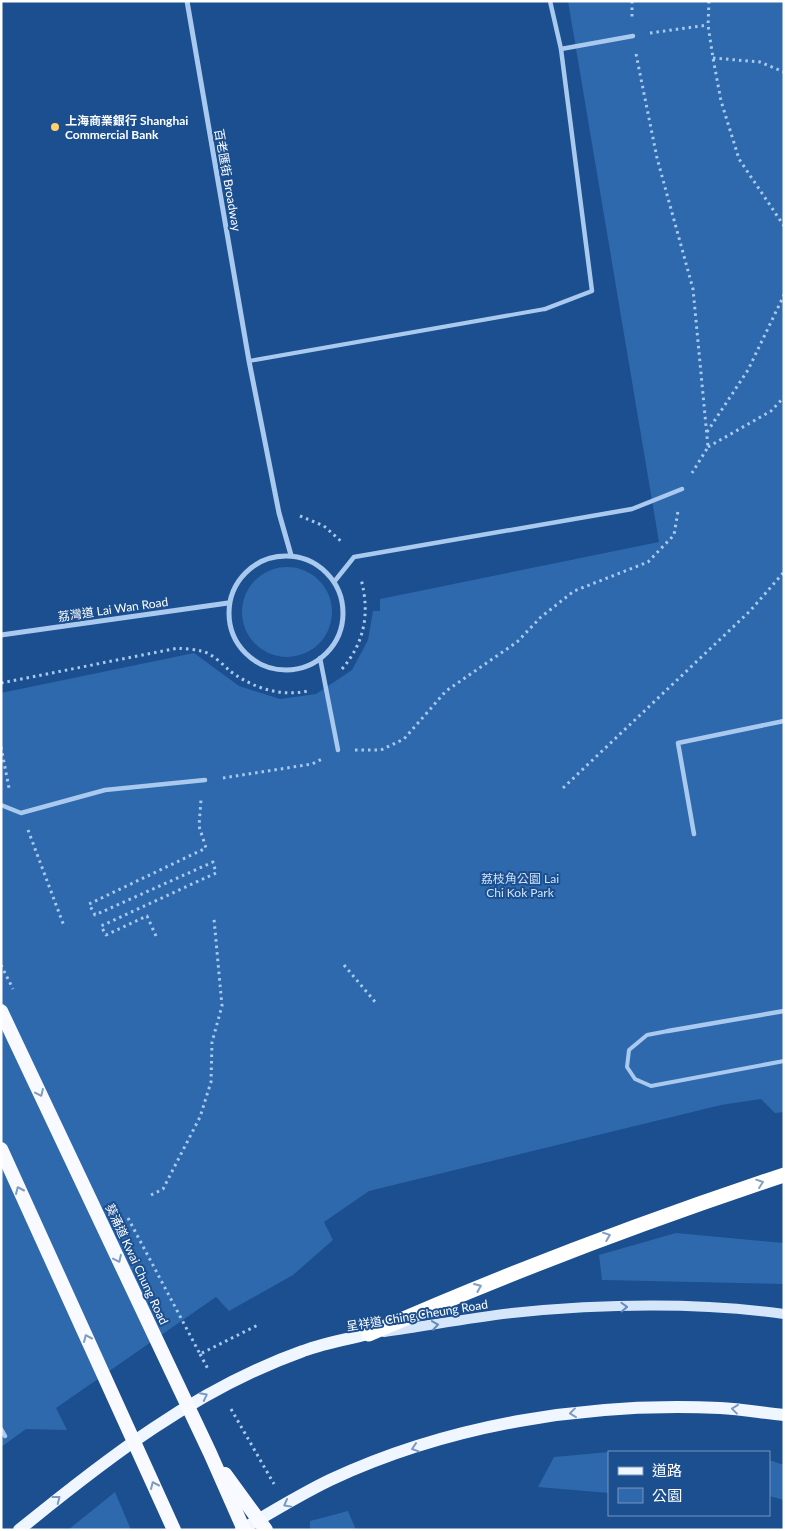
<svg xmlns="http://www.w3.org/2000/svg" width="785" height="1531" font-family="Lato,'Noto Sans TC',sans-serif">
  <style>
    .green { fill: #2e69ad }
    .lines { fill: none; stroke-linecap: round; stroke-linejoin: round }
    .path { stroke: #a9c9ee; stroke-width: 3; stroke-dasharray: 2.5 4; stroke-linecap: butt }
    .service { stroke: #a9c9ee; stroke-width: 4 }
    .pedestrian { stroke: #a9c9ee; stroke-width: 4.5 }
    .minor { stroke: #a9c9ee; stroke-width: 5 }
    .secondary { stroke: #d6e6fa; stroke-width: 10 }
    .primary { stroke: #f0f6ff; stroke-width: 12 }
    .trunk { stroke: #f8faff; stroke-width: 14 }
    .motorway { stroke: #fff; stroke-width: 15 }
    .oneway { stroke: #7e9cc1 }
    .oneway2 { stroke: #829ec1 }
    .oneway3 { stroke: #668bba }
    .oneway4 { stroke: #7b9ac1 }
    .poi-dot { fill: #ffd166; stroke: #1b4f8f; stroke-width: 2 }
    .labels { text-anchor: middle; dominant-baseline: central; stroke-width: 4; stroke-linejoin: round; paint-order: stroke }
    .poi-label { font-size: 12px; font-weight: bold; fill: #fff; stroke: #1b4f8f; text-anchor: start }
    .street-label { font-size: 12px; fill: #fff; stroke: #1b4f8f }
    .park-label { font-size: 12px; fill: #cfe3fa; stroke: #1b4f8f }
  </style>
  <rect width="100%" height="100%" fill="#1b4f8f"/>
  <g class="green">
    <polygon points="568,1 784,1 784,1112 775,1113 761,1099 721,1105 369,1191 324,1222 333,1240 293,1275 229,1311 216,1297 56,1408 67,1430 26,1429 1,1447 1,693 194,653 239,686 280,699 316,694 352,670 368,640 373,611 380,611 380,599 659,542"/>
    <circle cx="287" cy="612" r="45"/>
    <polygon points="676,1233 784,1243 784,1284 602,1280 599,1255"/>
    <polygon points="609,1452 609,1493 538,1487 554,1457"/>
    <polygon points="769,1460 784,1465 784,1500 769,1496"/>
    <polygon points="115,1492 131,1530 68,1530"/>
    <polygon points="348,1511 356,1530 310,1530 310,1521"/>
  </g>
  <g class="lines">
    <g class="path">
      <polyline points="632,1 632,18"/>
      <polyline points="709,1 708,25 713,58 721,101 739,159 784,226"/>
      <polyline points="650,33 708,25"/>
      <polyline points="636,54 657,158 693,289 708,447 692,473"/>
      <polyline points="713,58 760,62 784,72"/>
      <polyline points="707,432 748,370 784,295"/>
      <polyline points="708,447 771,411 784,397"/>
      <polyline points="300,516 324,526 343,543"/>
      <path d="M342 669C365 642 370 613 361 579"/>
      <path d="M1 683 178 648C185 649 194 649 201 651 212 653 222 664 230 671 253 688 280 697 308 691"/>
      <polyline points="1,747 9,788"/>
      <polyline points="355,750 381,750 404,739 446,691 517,642 541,617 574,591 648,562 674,535 678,511"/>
      <polyline points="223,778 312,764 322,759"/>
      <polyline points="563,788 750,611 784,572"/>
      <polyline points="28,830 64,926"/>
      <polyline points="156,936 147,916 106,935 101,926 216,873 213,862 95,915 89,904 206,848 199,826 201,800"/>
      <polyline points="1,965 13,989"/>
      <polyline points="344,965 376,1003"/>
      <polyline points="151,1195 163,1189 200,1117 211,1082 212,1042 222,1006 214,919"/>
      <polyline points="128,1218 200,1354 260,1324"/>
      <polyline points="200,1354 208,1369"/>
      <polyline points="231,1409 274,1484"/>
    </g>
    <g class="service">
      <polyline points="249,361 545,309"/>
      <polyline points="668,1031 647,1035 629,1050 627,1067 635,1079 651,1086 784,1061"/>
    </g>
    <g class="pedestrian">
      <polyline points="561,49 633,36"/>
      <polyline points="545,309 592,291 561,49 550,1"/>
      <polyline points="334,582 354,557 632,509 682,489"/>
      <polyline points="320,658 338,750"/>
      <polyline points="1,805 21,813 105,790 205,780"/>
      <polyline points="694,834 678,743 784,721"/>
      <polyline points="668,1031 784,1011"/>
      <polyline points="1,1429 5,1436"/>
    </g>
    <g class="minor">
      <polyline points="187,1 249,361 279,513 291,555"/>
      <circle cx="286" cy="613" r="57"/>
      <polyline points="1,635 228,603"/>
    </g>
    <path class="secondary" d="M384 1332C427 1326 469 1318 512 1313 601 1304 695 1302 784 1314"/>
    <g class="primary">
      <path d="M19 1530C106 1459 196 1389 303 1351 324 1343 348 1339 369 1334"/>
      <path d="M241 1530C270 1513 299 1495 330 1480 450 1424 588 1402 720 1408 741 1409 763 1413 784 1415"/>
    </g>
    <g class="trunk">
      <polyline points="1,1011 210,1453 244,1530"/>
      <polyline points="1,1149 174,1530"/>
      <polyline points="225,1474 266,1530"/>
    </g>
    <path class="motorway" d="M369 1334C505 1274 643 1222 784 1175"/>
  </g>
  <defs><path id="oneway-chevron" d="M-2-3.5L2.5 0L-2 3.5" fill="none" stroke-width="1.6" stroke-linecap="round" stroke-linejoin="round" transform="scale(1.25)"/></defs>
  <g class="oneway">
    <use href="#oneway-chevron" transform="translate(40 1093) rotate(65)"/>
    <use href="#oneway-chevron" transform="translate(19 1190) rotate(-114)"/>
    <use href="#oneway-chevron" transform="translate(118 1259) rotate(65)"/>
    <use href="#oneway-chevron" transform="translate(87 1338) rotate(-114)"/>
    <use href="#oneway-chevron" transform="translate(154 1485) rotate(-114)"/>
  </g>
  <g class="oneway2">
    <use href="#oneway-chevron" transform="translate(760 1183) rotate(-19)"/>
    <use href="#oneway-chevron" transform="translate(607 1236) rotate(-21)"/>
    <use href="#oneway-chevron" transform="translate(478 1287) rotate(-23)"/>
  </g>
  <g class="oneway3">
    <use href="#oneway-chevron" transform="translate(624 1307) rotate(-2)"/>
    <use href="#oneway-chevron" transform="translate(435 1325) rotate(-8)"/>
  </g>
  <g class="oneway4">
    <use href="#oneway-chevron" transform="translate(204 1396) rotate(-27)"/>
    <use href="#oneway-chevron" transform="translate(735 1409) rotate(-173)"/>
    <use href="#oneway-chevron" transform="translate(573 1413) rotate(173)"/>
    <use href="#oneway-chevron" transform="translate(415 1448) rotate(162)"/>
    <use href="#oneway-chevron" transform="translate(57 1499) rotate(-38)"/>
    <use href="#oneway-chevron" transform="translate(287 1504) rotate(151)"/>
  </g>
  <circle class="poi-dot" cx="55" cy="127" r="5"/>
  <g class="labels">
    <g class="poi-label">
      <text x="65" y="120">上海商業銀行 Shanghai<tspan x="65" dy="14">Commercial Bank</tspan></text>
    </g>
    <g class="street-label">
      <text transform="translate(228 180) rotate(80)">百老匯街 Broadway</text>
      <text transform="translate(113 609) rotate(-8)">荔灣道 Lai Wan Road</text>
      <text transform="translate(137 1264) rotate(65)">葵涌道 Kwai Chung Road</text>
      <text transform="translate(417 1315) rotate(-9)">呈祥道 Ching Cheung Road</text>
    </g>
    <g class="park-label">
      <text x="520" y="878">荔枝角公園 Lai<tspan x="520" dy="14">Chi Kok Park</tspan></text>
    </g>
  </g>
  <rect width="785" height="1531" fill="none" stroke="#ffffff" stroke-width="5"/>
  <rect x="608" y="1451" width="162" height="65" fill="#1b4f8f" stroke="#7695bc"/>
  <rect x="618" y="1467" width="25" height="8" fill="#f0f6ff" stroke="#7695bc"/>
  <text x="652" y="1476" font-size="15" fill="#ffffff">道路</text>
  <rect x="618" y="1488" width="25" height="15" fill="#2e69ad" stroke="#7695bc"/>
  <text x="652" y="1501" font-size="15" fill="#ffffff">公園</text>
</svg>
